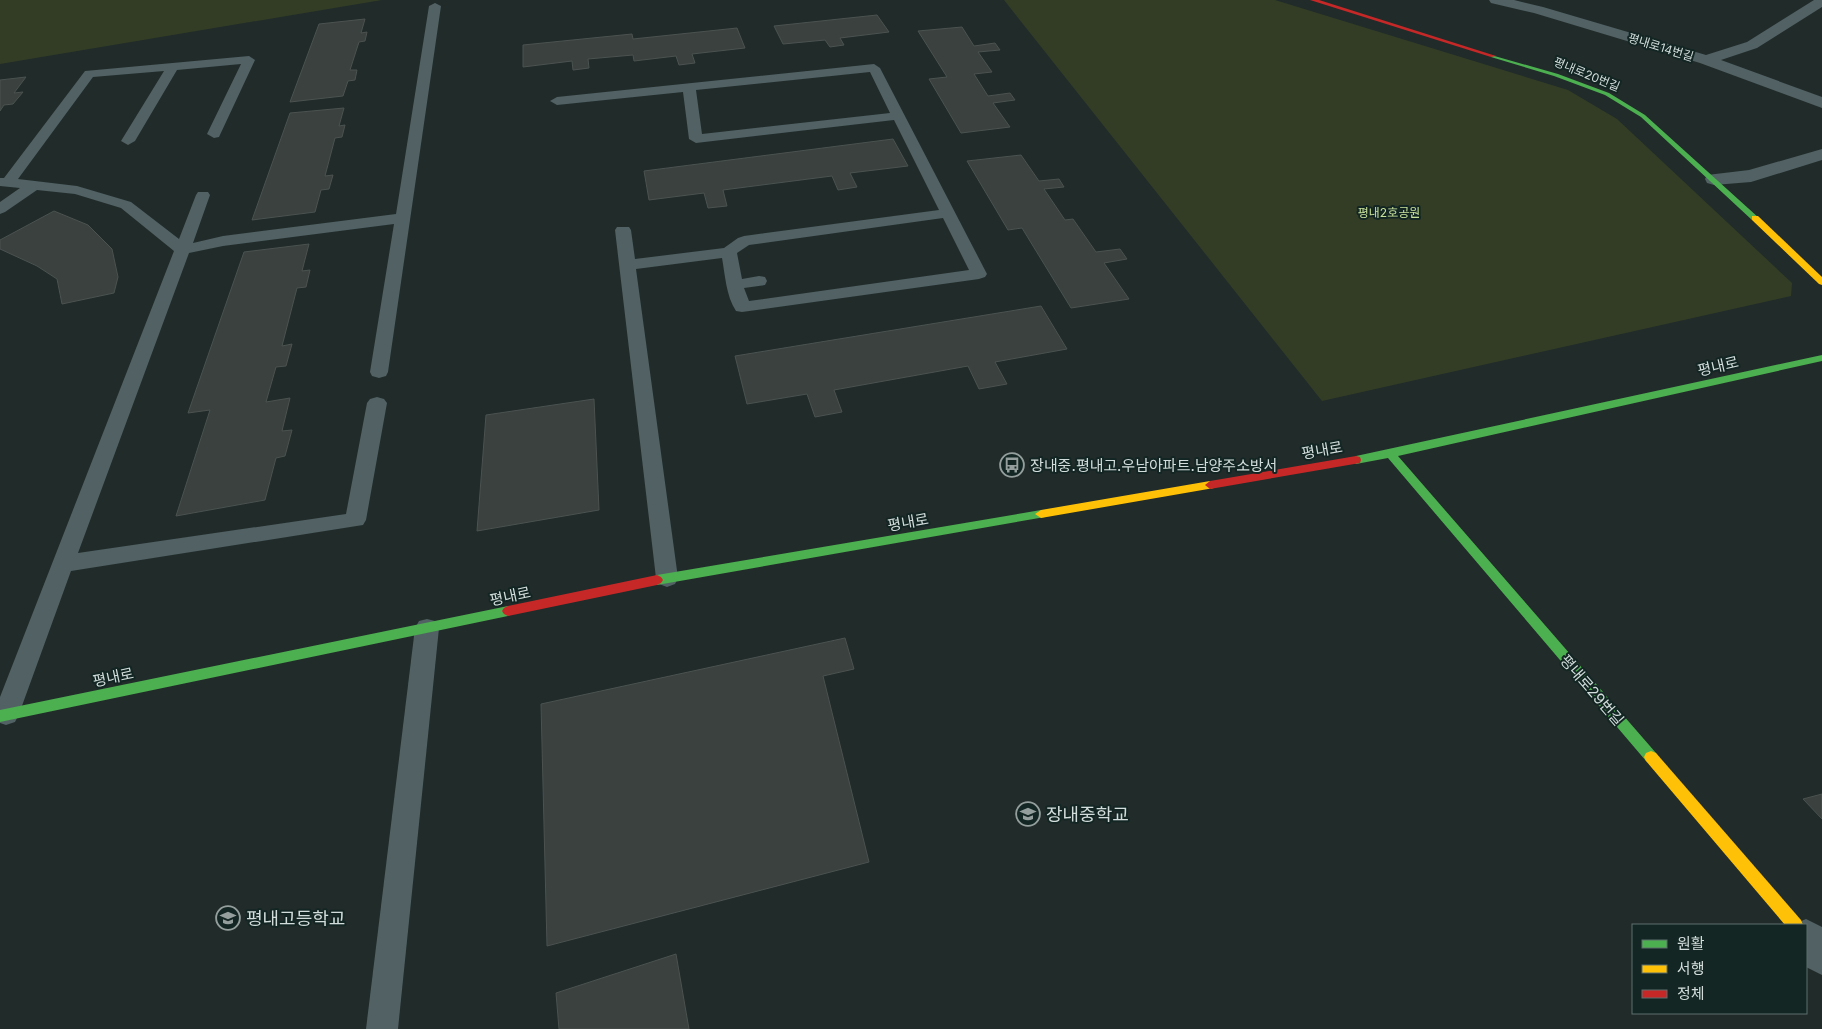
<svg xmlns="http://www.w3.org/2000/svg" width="1822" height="1029" font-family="Inter,'Noto Sans KR',sans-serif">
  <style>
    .green { fill: #333d26 }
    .building { fill: #3a413f; stroke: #4b5250 }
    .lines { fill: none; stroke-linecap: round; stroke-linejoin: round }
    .lane { fill: #516164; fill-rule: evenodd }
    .street { fill: #516164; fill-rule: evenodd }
    .fast { fill: #4caf50; fill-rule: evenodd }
    .slow { fill: #ffc107; fill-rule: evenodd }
    .jam { fill: #c62828; fill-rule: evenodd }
    .labels { text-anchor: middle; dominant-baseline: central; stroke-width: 4; stroke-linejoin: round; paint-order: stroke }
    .far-street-label { font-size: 12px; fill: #d2dddb; stroke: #132623 }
    .far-park-label { font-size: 12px; fill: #c7e09a; stroke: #132623 }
    .street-label { font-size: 15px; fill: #d2dddb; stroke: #132623 }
    .poi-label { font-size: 15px; fill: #d2dddb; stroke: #132623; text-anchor: start }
    .near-poi-label { font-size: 18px; fill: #d2dddb; stroke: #132623; text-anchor: start }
  </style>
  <rect width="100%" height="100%" fill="#212b2a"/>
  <g class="green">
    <polygon points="0,0 382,0 0,64"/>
    <polygon points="1004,0 1275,0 1568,90 1617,119 1792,283 1791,296 1322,401"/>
  </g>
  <g class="building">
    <polygon points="877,15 889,32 840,38 844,45 830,47 825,40 783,44 774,26"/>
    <polygon points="365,19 361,33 367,32 365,41 359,42 350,70 357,70 355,80 348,81 343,96 290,102 319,24"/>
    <polygon points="962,27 974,46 995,43 1000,50 978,52 992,72 974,74 988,96 1010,93 1015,100 993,103 1010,127 961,133 929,79 947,77 918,31"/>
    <polygon points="737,28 745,48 692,54 695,63 679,65 676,56 634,61 633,55 588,59 589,68 573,70 572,61 523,67 523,45 632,34 633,39"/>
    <polygon points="26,77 14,93 23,92 13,104 4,105 0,111 0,80"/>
    <polygon points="344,108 339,126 345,125 342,137 335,138 325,176 333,175 329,189 321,190 315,212 252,220 290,113"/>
    <polygon points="893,139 908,166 850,173 857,187 838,190 832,176 723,190 727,206 708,208 704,193 649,200 644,171"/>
    <polygon points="1021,155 1039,181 1059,179 1064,187 1044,189 1065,220 1073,219 1096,252 1120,249 1127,259 1104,263 1129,299 1071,308 1022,228 1008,230 967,161"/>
    <polygon points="54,211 88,225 112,249 118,277 114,293 62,304 57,279 37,266 0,249 0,240"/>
    <polygon points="309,244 302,271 310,270 306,287 297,288 282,346 292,344 286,366 276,367 266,402 290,398 282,431 292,430 285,456 276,458 265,500 176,516 210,410 188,413 244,252"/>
    <polygon points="1041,306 1067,349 995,362 1007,384 979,389 968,366 834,390 842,412 815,417 807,394 747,404 735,356"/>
    <polygon points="594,399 599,510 477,531 486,415"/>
    <polygon points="845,638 854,669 823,676 869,862 547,946 541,704"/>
    <polygon points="1822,794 1822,819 1803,799"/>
    <polygon points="676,954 689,1029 559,1029 556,993"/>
  </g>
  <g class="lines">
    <g class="lane">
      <polygon points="435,3 441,6 388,372 386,376 379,378 372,376 370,372 394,224 223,246 189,253 78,553 346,514 367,403 370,399 377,397 384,399 387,403 366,520 363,525 71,571 19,714 15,722 6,725 0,723 0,697 174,251 121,208 75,194 37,190 5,212 0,214 0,202 20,188 0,186 0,178 4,178 85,71 249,56 255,60 219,137 214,138 207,134 241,64 177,70 135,141 128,145 121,141 164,71 93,77 18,179 77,186 131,202 179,239 196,195 198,192 208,192 210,195 193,243 223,236 396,214 429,6"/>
      <path d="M874 64 880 68 987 274 985 277 979 279 742 312 736 311C726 296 725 274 722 258L636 269 678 578 675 584 667 587 659 584 656 578 615 230 617 227H629L631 230 635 259 724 248 738 238 744 236 939 210 894 120 696 143 689 139 683 92 557 105 550 101 557 97ZM870 72 890 113 702 134 696 90ZM943 218 969 270 749 301 744 288 765 285 767 281 765 277 759 276 742 279 737 253 749 245Z"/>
      <polygon points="427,619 435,621 439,628 398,1029 366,1029 415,628 419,621"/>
    </g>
    <g class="street">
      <polygon points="1489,0 1514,0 1543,7 1706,55 1747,42 1814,0 1822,0 1822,7 1757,48 1721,60 1822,97 1822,108 1700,63 1534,13 1491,3"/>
      <polygon points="1822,149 1822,160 1751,182 1714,185 1707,183 1705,179 1707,175 1749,170"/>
      <polygon points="1806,919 1822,927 1822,975 1806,967 1806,925 1792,925"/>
    </g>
    <g class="fast">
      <polygon points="1491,55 1558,74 1609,93 1645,115 1759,218 1752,220 1641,117 1605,95 1554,76 1491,57"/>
      <polygon points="1822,355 1822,361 1398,456 1656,753 1658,757 1656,761 1651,763 1646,761 1388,458 1356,464 1351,460 1356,456"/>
      <polygon points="1041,510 1047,514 1045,517 657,585 653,583 651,580 653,577 657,575"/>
      <polygon points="508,606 512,608 514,611 512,614 508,616 0,722 0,710"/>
    </g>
    <g class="slow">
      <polygon points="1752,216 1758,216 1822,277 1822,285 1819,284 1752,220"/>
      <polygon points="1210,481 1215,485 1214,488 1041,518 1035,514 1041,510"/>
      <polygon points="1651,751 1656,753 1801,920 1803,925 1785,925 1646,761 1644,757 1646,753"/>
    </g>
    <g class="jam">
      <polygon points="1310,0 1319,0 1496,56 1491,57"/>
      <polygon points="1356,456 1360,457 1361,460 1360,463 1210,489 1205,485 1210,481"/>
      <polygon points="657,575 661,577 663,580 661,583 657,585 508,616 504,614 502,611 504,608 508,606"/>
    </g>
  </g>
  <defs>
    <g id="bus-ring" transform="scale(1.25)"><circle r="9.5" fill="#132623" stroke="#949f9d" stroke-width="1.5"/><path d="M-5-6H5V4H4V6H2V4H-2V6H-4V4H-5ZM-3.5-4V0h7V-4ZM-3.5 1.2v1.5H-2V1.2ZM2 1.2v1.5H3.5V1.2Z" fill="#949f9d"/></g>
    <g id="school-ring" transform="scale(1.25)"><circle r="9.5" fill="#132623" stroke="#949f9d" stroke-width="1.5"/><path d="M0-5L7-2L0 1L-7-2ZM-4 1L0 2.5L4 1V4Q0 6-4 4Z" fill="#949f9d"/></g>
  </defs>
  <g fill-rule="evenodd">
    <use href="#bus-ring" x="1012" y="465"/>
    <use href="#school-ring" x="1028" y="814"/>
    <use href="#school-ring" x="228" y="918"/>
  </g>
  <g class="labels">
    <g class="far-street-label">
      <text transform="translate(1661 47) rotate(17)">평내로14번길</text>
      <text transform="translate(1587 74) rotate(22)">평내로20번길</text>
    </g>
    <g class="far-park-label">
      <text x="1389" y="212">평내2호공원</text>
    </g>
    <g class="street-label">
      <text transform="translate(1718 366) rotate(-13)">평내로</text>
      <text transform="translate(1322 450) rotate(-10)">평내로</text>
      <text transform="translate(908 522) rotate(-10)">평내로</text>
      <text transform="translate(510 596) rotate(-12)">평내로</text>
      <text transform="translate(113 677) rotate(-12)">평내로</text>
      <text transform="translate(1592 690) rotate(49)">평내로29번길</text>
    </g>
    <g class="poi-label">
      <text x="1030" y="465">장내중.평내고.우남아파트.남양주소방서</text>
    </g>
    <g class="near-poi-label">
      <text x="1046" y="814">장내중학교</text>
      <text x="246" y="918">평내고등학교</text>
    </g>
  </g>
  <rect x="1632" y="924" width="175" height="90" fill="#132623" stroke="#5f6f6d"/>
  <rect x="1642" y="940" width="25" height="8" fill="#4caf50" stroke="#5f6f6d"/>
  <text x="1677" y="949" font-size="15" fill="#d2dddb">원활</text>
  <rect x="1642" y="965" width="25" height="8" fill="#ffc107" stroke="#5f6f6d"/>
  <text x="1677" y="974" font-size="15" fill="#d2dddb">서행</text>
  <rect x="1642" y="990" width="25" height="8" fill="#c62828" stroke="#5f6f6d"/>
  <text x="1677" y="999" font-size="15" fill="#d2dddb">정체</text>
</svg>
